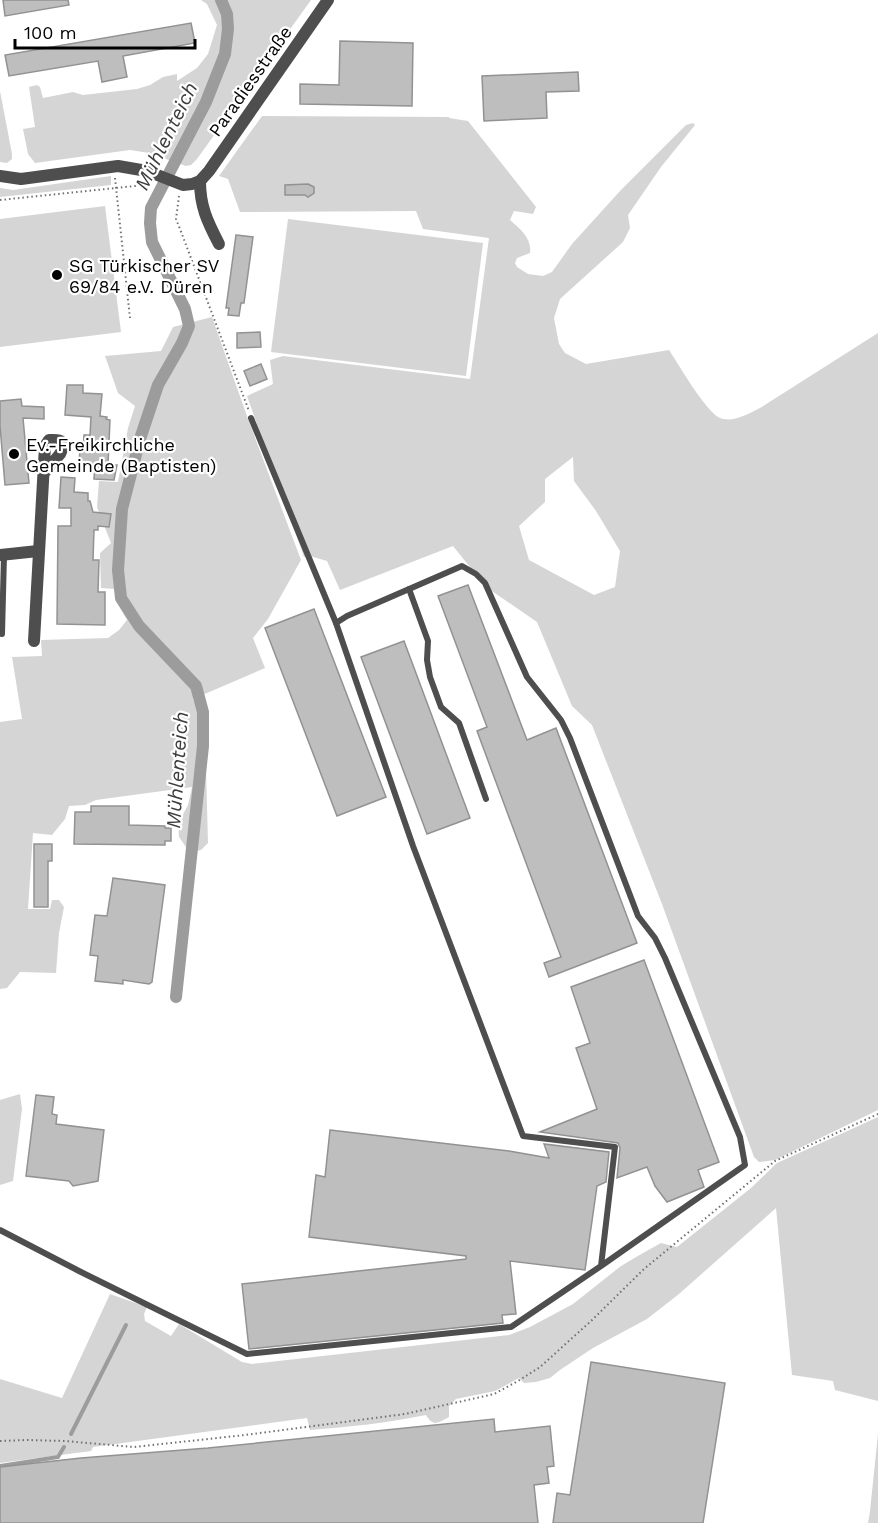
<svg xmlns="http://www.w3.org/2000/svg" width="878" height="1523" font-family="'Work Sans',sans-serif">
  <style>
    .green { fill: #d5d5d5; fill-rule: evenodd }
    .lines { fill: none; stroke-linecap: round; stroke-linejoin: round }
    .stream { stroke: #9c9c9c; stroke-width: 4 }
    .canal { stroke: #9c9c9c; stroke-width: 12 }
    .building { fill: #bebebe; stroke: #929292; stroke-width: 1.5 }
    .path { stroke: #707070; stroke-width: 2; stroke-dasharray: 1.5 3; stroke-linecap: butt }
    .service { stroke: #4e4e4e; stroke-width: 6 }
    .minor { stroke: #4e4e4e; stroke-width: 12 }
    .poi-dot { fill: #000; stroke: #fff; stroke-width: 2 }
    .labels { text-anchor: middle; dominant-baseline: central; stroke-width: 4.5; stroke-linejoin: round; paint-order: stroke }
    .street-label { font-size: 18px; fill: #000; stroke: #fff }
    .poi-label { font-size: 18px; fill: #000; stroke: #fff; text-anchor: start }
    .water-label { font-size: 20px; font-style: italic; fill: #3d3d3d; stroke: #fff }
  </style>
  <rect width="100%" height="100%" fill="#fff"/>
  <g class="green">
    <polygon points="201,0 311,0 197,159 191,165 186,166 149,153 130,150 35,163 28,154 23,129 35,127 29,87 37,85 40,87 43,98 73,92 83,95 137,89 150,85 163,77 177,74 177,81 197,68 208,54 217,25 207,4"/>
    <polygon points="0,91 12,154 12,159 7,163 0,162"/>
    <path d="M262 116 449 117V118L468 121 536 207 533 214 514 211 510 220C520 229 532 238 530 253L517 258 515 263 517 267 528 274 543 276 552 272 572 244 620 191 686 125 693 123 695 125 661 167 628 215 630 228 623 242 560 299 554 318 559 344 565 353 586 364 669 350C679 365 706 412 720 418 733 423 748 414 760 408L878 333V1110L775 1160 759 1162 754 1157 662 904 592 725 572 706 537 622 486 587 453 546 340 590 327 561 310 556 304 557 247 396 273 384 270 360 283 356 470 379 489 238 423 229 416 211 240 212 228 179 219 176ZM573 457 574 481 596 511 620 551 615 587 594 595 529 560 519 526 545 502V479Z"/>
    <polygon points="111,176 111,185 0,197 0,188 13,190"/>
    <polygon points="105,206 121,332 0,347 0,219"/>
    <polygon points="288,219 483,243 466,376 271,352"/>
    <polygon points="212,317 248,419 301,560 268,619 253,638 265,668 193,699 199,713 209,727 206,770 208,843 201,850 196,851 186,847 179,837 178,824 188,805 192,787 96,800 85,805 69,806 65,819 52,835 33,833 28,909 50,909 52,900 59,900 64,907 59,933 56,973 20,972 7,988 0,989 0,722 22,719 12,657 42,656 41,640 108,638 119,630 127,620 116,601 115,589 101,588 100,553 111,543 97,507 99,481 118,482 128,428 135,406 118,393 105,356 161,351 173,327"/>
    <polygon points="20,1094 22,1109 13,1181 0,1185 0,1100"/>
    <path d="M878 1117V1401L835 1390 833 1381 792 1375 776 1208 679 1294 647 1319 593 1348 560 1370 550 1378 536 1382 524 1383 519 1378 495 1391 456 1399 449 1406V1417C438 1423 433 1427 426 1415 387 1423 349 1427 310 1430L307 1418 93 1447 91 1451 0 1463V1379L62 1398 110 1294 147 1307 144 1314 145 1321 171 1336 179 1324 242 1362 252 1364 509 1335 530 1327 573 1304 621 1266 643 1253 661 1243 677 1247 751 1188 777 1163Z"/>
    <polygon points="878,1434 878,1523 868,1523 870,1511"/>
  </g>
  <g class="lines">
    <g class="stream">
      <polyline points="71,1434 126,1325"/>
      <polyline points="0,1466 58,1457 64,1447"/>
    </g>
    <polyline class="canal" points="176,997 203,746 203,712 196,686 139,626 121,598 118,570 122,509 140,439 158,385 182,343 189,326 185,309 152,242 150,223 151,208 206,102 225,54 228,29 227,14 221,0"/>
  </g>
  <g class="building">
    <polygon points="3,0 68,0 69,5 5,16"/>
    <polygon points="191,23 195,43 123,56 127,77 102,82 98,61 9,76 5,55"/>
    <polygon points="340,41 413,43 412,106 300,104 300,84 339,85"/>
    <polygon points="578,72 579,91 546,92 547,118 484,121 482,76"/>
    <polygon points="308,184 314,187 314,193 308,197 305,195 285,195 285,185"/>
    <polygon points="236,235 253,237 244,303 241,303 239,316 228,315 229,308 226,308"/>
    <polygon points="260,332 261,347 237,348 237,333"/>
    <polygon points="261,364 267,379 250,386 244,371"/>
    <polygon points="67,385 83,385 83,393 102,394 100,416 107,417 106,419 110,420 108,465 117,465 114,480 94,479 95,464 79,463 80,449 83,449 84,435 90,435 91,417 65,415"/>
    <polygon points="21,399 22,406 44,407 44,419 23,418 29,483 5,485 0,426 0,401"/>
    <polygon points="61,477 75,478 74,492 88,493 88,501 90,501 93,512 111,514 109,527 98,526 98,530 94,530 93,560 99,560 98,592 105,592 105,625 57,624 58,526 71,526 71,508 59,508"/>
    <polygon points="468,585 527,740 556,728 637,943 549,977 544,963 561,957 477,731 487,727 438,596"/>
    <polygon points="314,609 386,797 337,816 265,628"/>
    <polygon points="404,641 470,818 427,834 361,657"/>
    <polygon points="91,806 129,806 129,825 165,826 165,828 171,828 171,841 165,841 165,845 74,844 75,812 91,812"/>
    <polygon points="34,844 52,844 52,861 48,861 48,907 34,907"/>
    <polygon points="113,878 165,885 152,982 149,984 123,980 123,984 95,981 98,956 90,955 95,915 107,916"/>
    <polygon points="644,960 719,1162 698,1170 704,1187 667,1202 655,1186 647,1167 617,1178 620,1148 618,1143 540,1132 597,1109 576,1048 590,1043 571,987"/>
    <polygon points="36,1095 54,1097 52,1114 57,1115 56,1124 104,1130 98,1181 73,1186 69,1181 26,1176"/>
    <polygon points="330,1130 509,1151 549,1158 544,1144 609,1152 606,1182 597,1186 585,1270 510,1261 516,1314 502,1315 503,1323 249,1349 242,1284 466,1259 466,1256 309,1237 316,1175 325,1177"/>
    <polygon points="591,1362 725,1383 703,1523 553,1523 557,1493 570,1495"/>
    <polygon points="494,1419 495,1432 550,1426 554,1466 547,1467 549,1483 534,1485 538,1523 0,1523 0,1467 81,1458 208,1448"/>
  </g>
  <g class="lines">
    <g class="path">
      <polyline points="115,178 130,318"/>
      <polyline points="179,196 176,219 180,229 249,411"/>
      <polyline points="0,200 135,186 142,183"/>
      <polyline points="0,1441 27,1440 65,1441 134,1447 245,1435 405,1414 494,1394 518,1381 540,1367 590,1322 644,1269 775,1161 878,1114"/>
    </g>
    <g class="service">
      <polyline points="251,418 336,623"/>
      <polyline points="409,589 428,641 427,660 430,677 441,707 459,723 486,799"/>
      <polyline points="2,634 4,555"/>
      <polyline points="0,1230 79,1271 247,1354 511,1327 601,1266 615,1147 523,1136 413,846 336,623 347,616 462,566 476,574 485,583 527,677 561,720 570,738 638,916 655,938 665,958 740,1137 745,1165 601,1266"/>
    </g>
    <g class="minor">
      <polyline points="0,176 21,179 118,166 147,171 183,185 192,184 200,181 209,171 328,0"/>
      <path d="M200 181C200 206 207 221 219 244"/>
      <polyline points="0,555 38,551"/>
      <path d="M34 641 45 446 49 440C56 440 61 439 64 445L60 454 44 473"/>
    </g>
  </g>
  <g class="poi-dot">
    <circle cx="57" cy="275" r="6"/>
    <circle cx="14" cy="454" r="6"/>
  </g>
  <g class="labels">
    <g class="street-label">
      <text transform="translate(250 81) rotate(-55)">Paradiesstraße</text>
    </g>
    <g class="poi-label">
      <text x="69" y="265">SG Türkischer SV<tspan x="69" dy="21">69/84 e.V. Düren</tspan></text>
      <text x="26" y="444">Ev.-Freikirchliche<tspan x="26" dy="21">Gemeinde (Baptisten)</tspan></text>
    </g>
    <g class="water-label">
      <text transform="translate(166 136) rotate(-64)">Mühlenteich</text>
      <text transform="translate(177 770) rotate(-86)">Mühlenteich</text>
    </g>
  </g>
  <path d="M15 39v9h180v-9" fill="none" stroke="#000000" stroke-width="3"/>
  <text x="24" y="39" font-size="18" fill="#000000" stroke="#ffffff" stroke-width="4.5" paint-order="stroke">100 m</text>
</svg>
